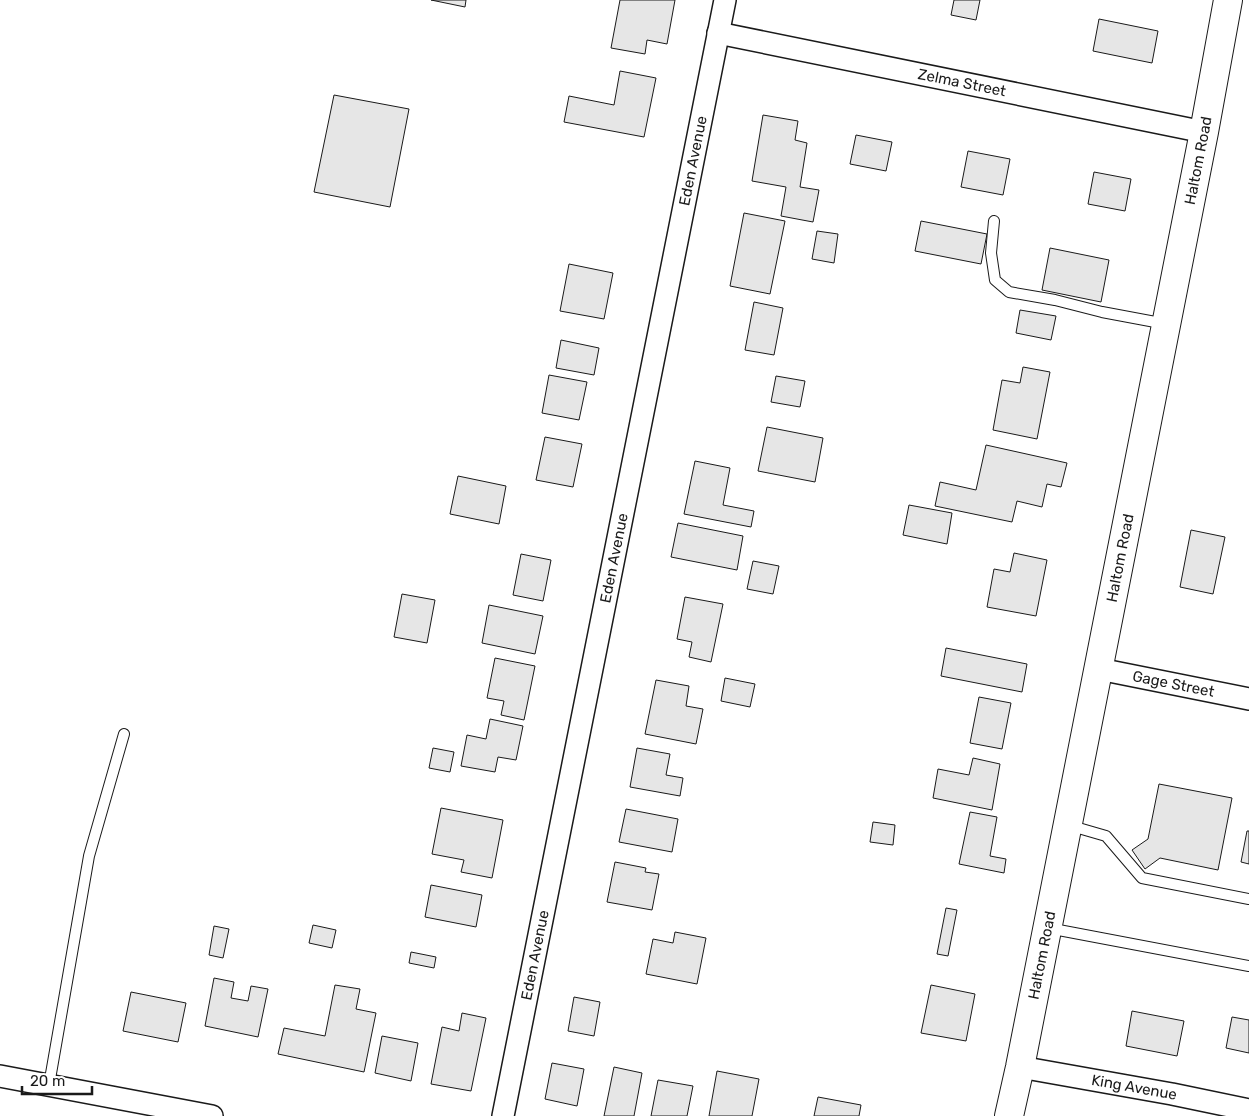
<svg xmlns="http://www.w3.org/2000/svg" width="1249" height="1116" font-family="Rubik,sans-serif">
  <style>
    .building { fill: #e6e6e6; stroke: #1a1a1a }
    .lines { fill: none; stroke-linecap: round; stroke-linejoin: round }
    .service-casing { stroke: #1a1a1a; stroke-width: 12 }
    .minor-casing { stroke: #1a1a1a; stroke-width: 24 }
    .secondary-casing { stroke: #1a1a1a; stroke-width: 30 }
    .service { stroke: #fff; stroke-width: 10 }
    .minor { stroke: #fff; stroke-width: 21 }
    .secondary { stroke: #fff; stroke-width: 28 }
    .labels { text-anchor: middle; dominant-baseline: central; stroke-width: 4; stroke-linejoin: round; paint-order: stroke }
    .street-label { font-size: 15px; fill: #1a1a1a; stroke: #fff }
  </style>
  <rect width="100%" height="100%" fill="#fff"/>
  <g class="building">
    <polygon points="431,0 466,0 465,7"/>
    <polygon points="620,0 675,0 667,44 647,40 645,54 611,48"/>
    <polygon points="954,0 980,0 976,20 951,15"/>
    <polygon points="1099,19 1158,31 1152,63 1093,51"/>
    <polygon points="620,71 656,78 644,137 564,122 569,96 614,105"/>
    <polygon points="334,95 409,109 390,207 314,192"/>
    <polygon points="763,115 798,121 795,140 807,143 800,187 819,190 813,222 781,216 786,187 752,181"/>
    <polygon points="856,135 892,142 886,171 850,164"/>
    <polygon points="968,151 1010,159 1003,195 961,187"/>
    <polygon points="1094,172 1131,179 1125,211 1088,204"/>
    <polygon points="744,213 785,221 770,294 730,286"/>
    <polygon points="921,221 987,234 981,264 915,251"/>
    <polygon points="817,231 838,234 834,263 812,259"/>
    <polygon points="1050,248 1109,260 1101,302 1042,290"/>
    <polygon points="569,264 613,273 604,319 560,311"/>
    <polygon points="754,302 783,308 774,355 745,350"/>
    <polygon points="1020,310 1056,316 1051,340 1016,333"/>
    <polygon points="561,340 599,348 594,375 556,368"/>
    <polygon points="1023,367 1050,372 1037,439 993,430 1002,380 1020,383"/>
    <polygon points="549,375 587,382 579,420 542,413"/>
    <polygon points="776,376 805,381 800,407 771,402"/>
    <polygon points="767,427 823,438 815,482 758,471"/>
    <polygon points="545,437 582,444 573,487 536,480"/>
    <polygon points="986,445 1067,463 1061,487 1047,484 1042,507 1017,501 1012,522 935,506 940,482 976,490"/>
    <polygon points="695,461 730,468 723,505 754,511 751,527 684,514"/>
    <polygon points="458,476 506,486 499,524 450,514"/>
    <polygon points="909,505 952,513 947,544 903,535"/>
    <polygon points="678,523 743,536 737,570 671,557"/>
    <polygon points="1191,530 1225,537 1213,594 1180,587"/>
    <polygon points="1014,553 1047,560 1036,616 987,607 994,569 1010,572"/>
    <polygon points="521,554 551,560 543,601 513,595"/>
    <polygon points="753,561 779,566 773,594 747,589"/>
    <polygon points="402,594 435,600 427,643 394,637"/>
    <polygon points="685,597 723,604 711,662 689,657 692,642 677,639"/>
    <polygon points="489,605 543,616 535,654 482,643"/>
    <polygon points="946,648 1027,664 1022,692 941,676"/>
    <polygon points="495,658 535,666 524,720 501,715 504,701 487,698"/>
    <polygon points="725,678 755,684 750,707 721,701"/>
    <polygon points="656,680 689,686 686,706 703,709 696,744 645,734"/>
    <polygon points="979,697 1011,703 1002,749 970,743"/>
    <polygon points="490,719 523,726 516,760 498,757 495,772 461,766 467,735 486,739"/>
    <polygon points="433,748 454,752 450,772 429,768"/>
    <polygon points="637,748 670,754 666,775 683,778 680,796 630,787"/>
    <polygon points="973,758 1000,764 992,810 933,798 938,769 969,775"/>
    <polygon points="1159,784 1232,798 1218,870 1160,858 1145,869 1132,850 1148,839"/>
    <polygon points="441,808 503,820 492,878 461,872 464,860 432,854"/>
    <polygon points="626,809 678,819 672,852 619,842"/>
    <polygon points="970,812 997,817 990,856 1006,859 1004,873 959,864"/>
    <polygon points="873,822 895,825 893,845 870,842"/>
    <polygon points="1247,831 1249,831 1249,864 1241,862"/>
    <polygon points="615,862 646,868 645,872 659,874 652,910 607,902"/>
    <polygon points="431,885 482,895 476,927 425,917"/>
    <polygon points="946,908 957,910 948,956 937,954"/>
    <polygon points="313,925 336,930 332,948 309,943"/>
    <polygon points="214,926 229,929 223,958 209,955"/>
    <polygon points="675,932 706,938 697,984 646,974 653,939 673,943"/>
    <polygon points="411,952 436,957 434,968 409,963"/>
    <polygon points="214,978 234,982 231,998 248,1001 251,986 268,989 258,1037 205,1026"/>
    <polygon points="335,985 360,989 356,1009 376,1013 364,1072 278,1054 284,1028 325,1036"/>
    <polygon points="931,985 975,994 966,1041 921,1033"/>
    <polygon points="131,992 186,1003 178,1042 123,1031"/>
    <polygon points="574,997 600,1002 594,1036 568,1031"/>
    <polygon points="1132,1011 1184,1021 1177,1056 1126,1046"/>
    <polygon points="462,1013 486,1018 471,1091 431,1084 442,1027 459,1031"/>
    <polygon points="1232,1017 1249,1020 1249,1053 1226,1048"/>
    <polygon points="382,1036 418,1043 411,1081 375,1073"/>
    <polygon points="552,1063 584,1069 577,1106 545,1099"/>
    <polygon points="614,1067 642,1073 634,1116 604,1116"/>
    <polygon points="717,1071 759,1079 752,1116 709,1116"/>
    <polygon points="658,1080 693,1086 687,1116 651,1116"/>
    <polygon points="818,1097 861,1105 859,1116 814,1116"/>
  </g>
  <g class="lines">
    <g class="service-casing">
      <g id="service">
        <polyline points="994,221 991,253 995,280 1009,292 1055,300 1102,312 1166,324"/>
        <polyline points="1068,825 1106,836 1142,878 1249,899"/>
        <polyline points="1048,928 1249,966"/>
        <polyline points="49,1085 89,856 124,734"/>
      </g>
    </g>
    <g class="minor-casing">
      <g id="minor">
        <path id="s1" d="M718 33 1204 132"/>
        <path id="s2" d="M1099 669 1249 699"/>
        <path id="s3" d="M1020 1067 1172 1094 1249 1110"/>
        <polyline points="0,1076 212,1116"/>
        <path id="s4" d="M503 1116 725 0"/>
      </g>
    </g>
    <g class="secondary-casing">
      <g id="secondary">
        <path id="s5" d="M1009 1116 1020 1067 1204 132 1228 0"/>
      </g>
    </g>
    <use href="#service" class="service"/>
    <use href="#minor" class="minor"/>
    <use href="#secondary" class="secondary"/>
  </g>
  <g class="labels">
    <g class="street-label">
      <text stroke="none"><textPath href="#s1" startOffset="249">Zelma Street</textPath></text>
      <text stroke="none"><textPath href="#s4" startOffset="974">Eden Avenue</textPath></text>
      <text stroke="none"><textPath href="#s5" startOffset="974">Haltom Road</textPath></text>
      <text stroke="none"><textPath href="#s4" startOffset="569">Eden Avenue</textPath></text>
      <text stroke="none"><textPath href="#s5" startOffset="569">Haltom Road</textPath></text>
      <text stroke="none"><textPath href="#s2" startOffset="76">Gage Street</textPath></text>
      <text stroke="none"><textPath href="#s4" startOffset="164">Eden Avenue</textPath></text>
      <text stroke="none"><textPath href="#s5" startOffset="164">Haltom Road</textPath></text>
      <text stroke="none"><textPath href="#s3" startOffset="116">King Avenue</textPath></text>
    </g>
  </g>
  <path d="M22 1086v8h70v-8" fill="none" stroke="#1a1a1a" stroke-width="2.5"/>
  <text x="30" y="1086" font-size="15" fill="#1a1a1a" stroke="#ffffff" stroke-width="4" paint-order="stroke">20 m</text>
</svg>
